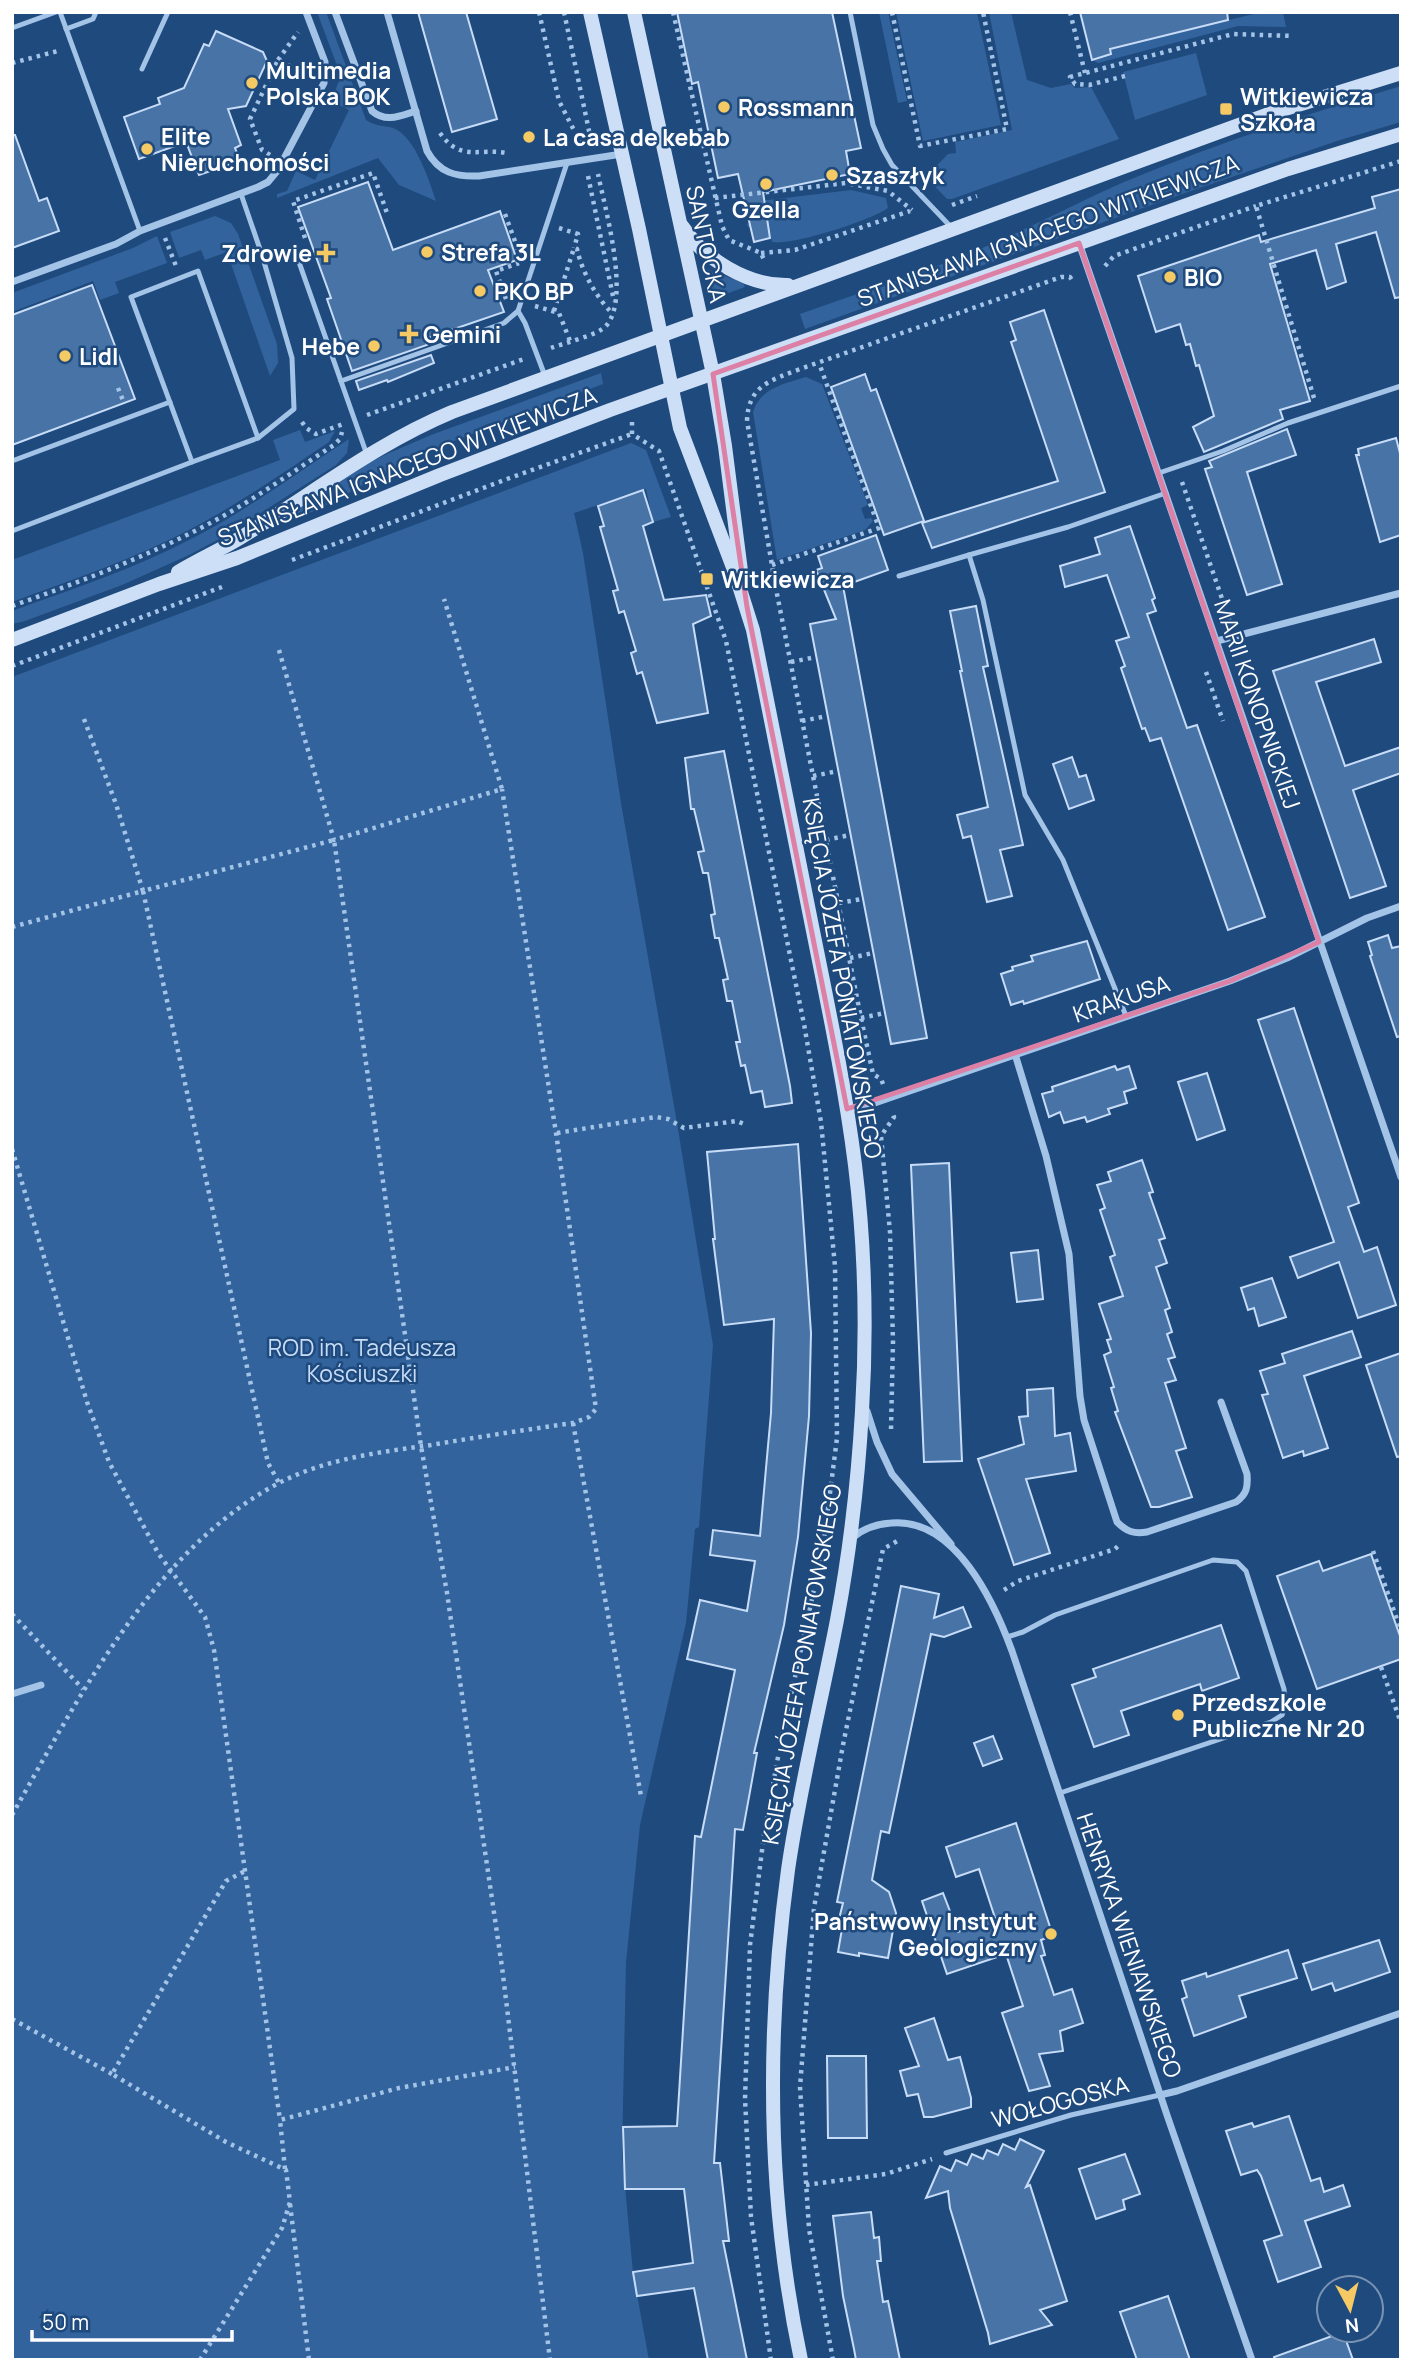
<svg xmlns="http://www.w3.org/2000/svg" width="1413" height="2372" font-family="Manrope,sans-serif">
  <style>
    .green { fill: #32639c }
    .building { fill: #4873a7; stroke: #c7dcf6; stroke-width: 2 }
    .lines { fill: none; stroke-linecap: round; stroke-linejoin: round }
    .path { stroke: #a3c3e7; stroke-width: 4.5; stroke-dasharray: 3.5 5; stroke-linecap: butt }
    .lane { stroke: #a3c3e7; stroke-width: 5 }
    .street { stroke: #a3c3e7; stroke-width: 7 }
    .secondary { stroke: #cddff6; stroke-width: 14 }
    .marked { fill: none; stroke: #dd80a5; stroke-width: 5; stroke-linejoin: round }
    .poi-dot { fill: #f5c963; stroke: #1f4a7e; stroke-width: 2.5 }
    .labels { text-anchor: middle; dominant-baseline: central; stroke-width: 5; stroke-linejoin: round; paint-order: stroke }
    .poi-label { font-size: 23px; font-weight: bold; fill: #fff; stroke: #1f4a7e; text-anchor: start }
    .street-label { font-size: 23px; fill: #fff; stroke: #1f4a7e }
    .park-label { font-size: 23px; fill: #c7dcf6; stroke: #1f4a7e }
  </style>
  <rect width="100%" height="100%" fill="#1f4a7e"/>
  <g class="green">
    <path d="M317 12H326L366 120C377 127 382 125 393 128 415 136 429 180 436 201L399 185 378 158 277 198V194L287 191 296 171 315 180 349 110 331 101 341 76Z"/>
    <polygon points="879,12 888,12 907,101 898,103"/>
    <polygon points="896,12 977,12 1001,125 923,141"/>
    <polygon points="989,12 1011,12 1027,80 1051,88 1071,84 1075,88 1091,87 1119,139 952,199 947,199 926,177 948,154 956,153 955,142 1012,130"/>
    <polygon points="1262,12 1283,12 1286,27 1238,26 1098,63 1092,60 1110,54 1109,49"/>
    <polygon points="1196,53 1207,95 1135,120 1123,72"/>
    <path d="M1401 86V122L1340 140 1182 194 805 329 800 314C855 294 911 277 965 255 1020 234 1071 205 1124 182 1214 144 1308 114 1401 86Z"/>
    <path d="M851 190 886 198 888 208C872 220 792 246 772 242L768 224 748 227 747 224 760 222 758 206 744 208 760 201Z"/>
    <polygon points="215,216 231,223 238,234 277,344 278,363 270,376 227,252 205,260 201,250 179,258 170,232"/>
    <polygon points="157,236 167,263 115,282 119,293 100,300 93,281 12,312 12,293 133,248"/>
    <polygon points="707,269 743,283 745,287 712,299 706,274"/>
    <polygon points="601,373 603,384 422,453 317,510 283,522 284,518 370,462 389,453 431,435"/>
    <path d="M806 377 822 384 868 505 861 508 865 519 871 518 873 521 865 530 777 560 753 412C760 388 784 384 806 377Z"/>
    <path d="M300 430 305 442 335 431 329 442C283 473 237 505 187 531 131 560 71 580 12 602V560L280 460 273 440Z"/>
    <path d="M349 439 347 453 336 465 223 537 189 555 122 585 25 621 12 624V611C72 589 134 569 191 539 246 511 297 473 349 439Z"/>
    <polygon points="631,443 646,450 671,517 653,522 646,489 574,513 583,553 621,803 677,1123 713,1345 699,1527 695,1529 686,1623 640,1825 626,1962 622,2154 633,2273 649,2360 12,2360 12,677"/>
  </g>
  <g class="building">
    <polygon points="418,12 466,12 497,119 452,132"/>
    <polygon points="677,12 832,12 861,148 846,151 850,174 763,192 770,238 754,242 738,174 718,178 698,82 692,84"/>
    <polygon points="1080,12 1227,12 1228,20 1110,49 1111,54 1092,60"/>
    <polygon points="216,31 263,52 267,61 246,106 228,109 241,145 235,148 240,161 199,175 186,142 139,159 124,117 160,104 158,98 184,88 204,44 209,46"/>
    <polygon points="12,135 15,135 39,201 47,198 59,231 12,248"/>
    <polygon points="368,182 393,250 500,211 517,260 488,270 504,312 425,339 427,345 352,371 327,299 331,298 298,207"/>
    <polygon points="1401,189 1401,297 1395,298 1376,232 1336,244 1346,282 1327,289 1316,250 1270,264 1310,401 1280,410 1283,419 1204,452 1193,427 1214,416 1199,365 1196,366 1190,344 1186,345 1180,324 1156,332 1138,276 1259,235 1261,242 1375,208 1372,197"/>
    <polygon points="92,285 135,399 12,445 12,315"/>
    <polygon points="1044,310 1105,492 932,548 922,523 1058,481 1011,342 1016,340 1010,322"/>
    <polygon points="431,355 434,363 388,382 387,380 359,390 356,381"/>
    <polygon points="865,374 871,391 876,389 924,521 884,535 831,387"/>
    <polygon points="1287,429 1296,455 1247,472 1282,584 1247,595 1205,469 1212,467 1209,461"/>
    <polygon points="1396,438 1401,457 1401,535 1380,542 1356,455 1359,455 1358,449"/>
    <polygon points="643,490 653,522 643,526 664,600 706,595 711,616 693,624 708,713 657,723 642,672 637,674 631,653 636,651 624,611 619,613 613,591 618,590 600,527 604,526 598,506"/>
    <polygon points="1130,526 1155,598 1152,600 1156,611 1147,614 1187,728 1197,725 1265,917 1228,930 1161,738 1150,741 1145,728 1142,729 1121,668 1125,666 1116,641 1129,637 1107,575 1065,587 1060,566 1100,554 1095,538"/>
    <polygon points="876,535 888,570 843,586 927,1038 891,1044 810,624 836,619 816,570 822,568 818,556"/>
    <polygon points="976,606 988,666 983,667 1023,845 1000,850 1012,896 987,902 971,836 963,838 957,815 988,807 960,671 962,671 950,611"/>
    <polygon points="1374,639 1381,662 1316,682 1345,766 1401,747 1401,773 1353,790 1386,886 1350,898 1273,671"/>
    <polygon points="724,751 790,1086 792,1103 765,1107 762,1091 751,1093 745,1065 741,1066 736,1042 740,1042 732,1001 727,1001 723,980 728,979 719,938 715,938 711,915 715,914 708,873 703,873 698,852 704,851 694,809 691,809 685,758"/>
    <polygon points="1072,757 1079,777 1086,775 1094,800 1069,809 1053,764"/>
    <polygon points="1388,935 1392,948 1401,946 1401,1036 1397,1037 1370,956 1372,955 1368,942"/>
    <polygon points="1087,941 1100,979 1024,1004 1023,1001 1011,1005 1001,974 1013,970 1012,967 1033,961 1031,956"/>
    <polygon points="1294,1008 1359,1203 1348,1207 1364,1252 1377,1247 1396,1305 1358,1318 1339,1262 1298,1278 1290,1257 1334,1242 1258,1020"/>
    <polygon points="1115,1066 1117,1070 1129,1066 1136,1088 1124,1092 1127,1103 1108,1109 1110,1114 1087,1122 1085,1117 1064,1123 1060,1112 1049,1117 1042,1094 1053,1091 1052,1087"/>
    <polygon points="1207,1073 1225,1130 1197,1140 1178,1082"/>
    <polygon points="798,1144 811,1333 809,1416 798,1537 784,1625 754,1753 757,1753 743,1830 735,1829 714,2163 720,2163 729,2241 723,2241 747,2360 708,2360 694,2288 637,2296 633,2272 693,2263 684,2189 625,2189 623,2127 677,2126 695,1836 701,1837 735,1670 687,1659 700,1600 747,1611 755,1561 710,1555 713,1530 760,1536 766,1468 771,1413 774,1319 724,1325 713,1239 715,1239 707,1152"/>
    <polygon points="1142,1160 1153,1192 1149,1193 1165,1238 1159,1240 1167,1263 1156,1267 1170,1308 1165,1310 1172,1332 1167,1334 1175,1357 1168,1359 1176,1380 1165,1383 1186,1448 1176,1451 1192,1497 1159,1507 1151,1507 1115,1412 1118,1411 1111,1388 1114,1387 1104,1355 1111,1352 1107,1340 1111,1339 1099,1304 1123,1296 1110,1257 1115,1255 1100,1210 1105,1208 1097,1185 1111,1181 1108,1172"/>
    <polygon points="949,1163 962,1461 924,1462 911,1165"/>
    <polygon points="1038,1250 1043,1299 1017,1302 1011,1253"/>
    <polygon points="1272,1278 1286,1317 1259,1326 1254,1308 1248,1310 1241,1288"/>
    <polygon points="1352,1331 1361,1357 1304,1376 1328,1448 1304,1456 1303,1451 1283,1458 1262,1395 1268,1394 1260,1371 1285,1363 1282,1354"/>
    <polygon points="1401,1353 1401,1456 1397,1457 1366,1365"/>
    <polygon points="1053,1388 1055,1436 1070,1433 1076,1471 1026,1479 1050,1553 1014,1565 978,1459 1024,1444 1019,1417 1028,1416 1027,1390"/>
    <polygon points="1371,1554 1401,1639 1401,1659 1317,1689 1277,1576 1319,1561 1323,1571"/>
    <polygon points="901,1586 939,1594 934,1618 963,1607 971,1627 944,1637 931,1634 889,1833 881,1831 872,1880 889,1892 896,1913 888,1958 859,1953 859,1956 838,1952 842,1929 837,1927 843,1903 837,1902"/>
    <polygon points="1221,1625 1239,1678 1202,1691 1200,1684 1121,1711 1129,1735 1094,1747 1072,1685 1096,1677 1093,1669"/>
    <polygon points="993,1736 1002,1759 983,1766 974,1743"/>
    <polygon points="1016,1823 1053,1936 1041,1940 1045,1955 1041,1956 1054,1995 1072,1989 1083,2023 1060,2031 1063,2051 1039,2054 1050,2086 1029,2091 1002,2013 1023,2006 1006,1954 947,1974 922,1901 943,1893 958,1932 995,1918 979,1869 956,1877 946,1847"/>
    <polygon points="1379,1940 1390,1972 1335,1991 1332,1983 1312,1990 1303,1964"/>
    <polygon points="1288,1950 1297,1978 1239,1996 1246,2017 1194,2036 1182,1999 1187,1997 1182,1981 1206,1973 1207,1977"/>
    <polygon points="934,2018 948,2060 960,2057 971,2098 971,2107 933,2117 924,2117 918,2094 907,2096 900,2071 919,2066 905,2028"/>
    <polygon points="827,2056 866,2056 867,2138 828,2138"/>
    <polygon points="1289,2116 1311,2181 1320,2178 1324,2192 1343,2185 1350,2206 1305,2221 1321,2267 1278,2282 1264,2241 1282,2235 1261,2176 1257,2170 1241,2175 1226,2131 1252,2123 1254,2127"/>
    <polygon points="1020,2139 1044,2151 1026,2187 1030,2185 1067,2301 1040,2310 1052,2325 990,2344 988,2333 950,2208 948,2191 926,2198 940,2166 951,2171 956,2160 967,2165 972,2154 983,2159 987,2150 998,2155 1003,2144 1015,2150"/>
    <polygon points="1125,2154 1140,2194 1123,2200 1125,2209 1096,2219 1079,2169"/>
    <polygon points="871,2212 874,2238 879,2237 881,2261 877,2261 883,2302 888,2301 900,2360 856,2360 854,2349 843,2296 833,2216"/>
    <polygon points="1168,2296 1190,2360 1137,2360 1120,2312"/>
    <polygon points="1343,2332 1353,2360 1275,2360 1274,2357"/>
  </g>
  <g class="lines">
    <g class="path">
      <polyline points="539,12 559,101 581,144"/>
      <polyline points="564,12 592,145"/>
      <polyline points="673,12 722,226 729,240 761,253 765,262"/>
      <polyline points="892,12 920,146 1007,129 983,12"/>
      <polyline points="1070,12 1085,73"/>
      <polyline points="278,60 298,32"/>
      <polyline points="12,63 58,51"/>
      <polyline points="1125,76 1089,85 1075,84 1070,77 1233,34 1293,36"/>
      <path d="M440 133C460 162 479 148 507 153"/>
      <polyline points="270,155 262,150 250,119 278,60 308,75"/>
      <polyline points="588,176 614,301"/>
      <polyline points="715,198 846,183 888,191 912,210"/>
      <polyline points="952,205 977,196"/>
      <polyline points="505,214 520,255"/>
      <polyline points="559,228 578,234 574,248"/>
      <polyline points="165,238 176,266"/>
      <polyline points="305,238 293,201 373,173 388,216"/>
      <polyline points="761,253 795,250 910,211"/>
      <polyline points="1105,266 1114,256 1256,206"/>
      <polyline points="506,299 496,271 519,263"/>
      <polyline points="535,306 559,313 570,341"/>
      <path d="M554 311 574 248 577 249C582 272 596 297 613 314"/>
      <path d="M551 348C564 343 598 335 606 326 631 298 605 209 598 174"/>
      <polyline points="118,388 124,403"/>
      <polyline points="1314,398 1256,206 1401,161"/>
      <polyline points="367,415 524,359"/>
      <polyline points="302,422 306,428 316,434 343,424"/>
      <polyline points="632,422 632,434 659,451 726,641 804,1024 821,1122 835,1266 837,1438 823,1548 780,1746 764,1835 750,1945 745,2099 751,2217 771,2360"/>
      <polyline points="1182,482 1230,622"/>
      <polyline points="292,560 507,479 632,434"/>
      <polyline points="772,565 879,528 819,363"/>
      <path d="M12 606C85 580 157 553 225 515 262 494 298 468 334 445L340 439 342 432"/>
      <polyline points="279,650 334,840 502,789 444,599"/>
      <polyline points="791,662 816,657"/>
      <polyline points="12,666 222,587"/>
      <polyline points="1206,672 1223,721"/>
      <polyline points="84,719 116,804 143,891 334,840 421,1446 447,1593 502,1967 550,2360"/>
      <polyline points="802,721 827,716"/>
      <polyline points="813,776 838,771"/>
      <polyline points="826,840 850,835"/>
      <polyline points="839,903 862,899"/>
      <polyline points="12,927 143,891 268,1463 279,1483"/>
      <polyline points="850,958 873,953"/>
      <polyline points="861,1018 885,1013"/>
      <path d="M883 1084 881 1079 873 1074 861 1018 777 594 747 421C748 385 772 380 800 369L1061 277H1070L1072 280"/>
      <polyline points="557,1133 656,1117 668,1119 684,1128 737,1121 744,1124"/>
      <polyline points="12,1149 87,1402 109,1462 158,1553 205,1617 214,1650 280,2120"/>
      <polyline points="573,1423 641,1796"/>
      <polyline points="891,1429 893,1342 890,1232 881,1136 894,1117 893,1114"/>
      <polyline points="1373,1551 1401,1631"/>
      <polyline points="1004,1590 1018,1581 1115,1549 1119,1545"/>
      <polyline points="12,1614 83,1689"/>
      <polyline points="1381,1667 1401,1723"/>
      <path d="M12 1815C79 1697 154 1550 277 1484 324 1459 380 1452 431 1445 478 1437 525 1430 573 1423L589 1417 596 1409 556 1133 502 789"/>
      <polyline points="12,2019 112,2074"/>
      <polyline points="285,2169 280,2120 399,2088 515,2067"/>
      <polyline points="806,2185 886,2174 932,2159"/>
      <polyline points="290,2204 309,2360"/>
      <polyline points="200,2360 282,2228 290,2202 286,2170 226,2142 112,2074 226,1881 245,1871"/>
      <polyline points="833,2360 809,2229 800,2087 814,1908 843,1745 883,1549 899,1540"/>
    </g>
    <g class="lane">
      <polyline points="60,12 140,231"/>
      <polyline points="850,12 873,125 883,149 892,165 951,227"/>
      <polyline points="12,28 56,12"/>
      <polyline points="66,29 93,19 96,12"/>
      <polyline points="142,69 168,12"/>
      <polyline points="294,248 367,455"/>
      <polyline points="518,311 525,323 545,376"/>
      <polyline points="341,381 504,323 518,311 567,163"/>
      <polyline points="12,461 170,402"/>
      <polyline points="192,462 258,438 294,409 292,358 262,255 241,194"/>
      <polyline points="1159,473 1223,451 1288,423 1401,386"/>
      <polyline points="12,531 192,462 131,297 198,271 258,438"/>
      <polyline points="899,576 969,555"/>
      <polyline points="1126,1016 1063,860 1025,795 983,600 969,555 1068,527 1166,493"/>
      <polyline points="1007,1637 1023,1632 1055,1615 1213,1560 1237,1562 1246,1571 1284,1689 1285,1707 1282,1715 1271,1722 1060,1793"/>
      <polyline points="946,2153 1071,2115 1160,2095"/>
    </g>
    <g class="street">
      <path d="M335 12 372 111C386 123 400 116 416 111"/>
      <path d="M387 12 427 151C439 173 456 177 479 176L622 154"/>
      <polyline points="1079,243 1401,1177"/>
      <polyline points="12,282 116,244 140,231 258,187 268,182 278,170 324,83 325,62 306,12"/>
      <polyline points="1217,641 1401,593"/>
      <path d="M1015 1054 1046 1156 1069 1254 1080 1396 1084 1420 1117 1522C1127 1532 1134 1534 1147 1532L1236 1502C1247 1494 1248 1487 1247 1474L1221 1402"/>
      <polyline points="847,1109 866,1106 1230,981 1287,958 1367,918 1401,906"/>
      <polyline points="867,1411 877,1442 892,1474 951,1544"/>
      <path d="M852 1538C864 1528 876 1524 891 1523 955 1517 994 1602 1012 1651L1168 2118 1252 2360"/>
      <polyline points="12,1694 41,1685"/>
      <polyline points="1160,2095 1177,2091 1401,2013"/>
    </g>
    <g class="secondary">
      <path d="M590 12 639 229 680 428 734 570 753 630C772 722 789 814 808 906 825 992 844 1078 855 1165 865 1246 867 1329 862 1411 858 1481 850 1551 837 1620 821 1703 800 1786 788 1870 766 2032 767 2200 801 2360"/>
      <polyline points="634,12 713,374 725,446 741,571"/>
      <path d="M682 226C704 259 748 286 788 285"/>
      <path d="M178 572C198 560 220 550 240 538 311 495 375 444 452 412L1266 115 1401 73"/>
      <polyline points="12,640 159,584 237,558 440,475 610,410 1288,169 1401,134"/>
    </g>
  </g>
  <path class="marked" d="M1079 243 1319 942 1230 981 847 1109 747 607 713 374Z"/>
  <g class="poi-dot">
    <circle cx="252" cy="83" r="7"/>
    <circle cx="724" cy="107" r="7"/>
    <rect x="1219" y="102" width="14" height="14" rx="3.5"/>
    <circle cx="529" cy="137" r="7"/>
    <circle cx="147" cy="149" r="7"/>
    <circle cx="832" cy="175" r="7"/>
    <circle cx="766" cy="184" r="7"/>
    <circle cx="427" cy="252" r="7"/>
    <path d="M322.5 242.5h7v7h7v7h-7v7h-7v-7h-7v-7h7z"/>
    <circle cx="1170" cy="277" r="7"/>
    <circle cx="480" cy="291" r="7"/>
    <path d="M405.5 323.5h7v7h7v7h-7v7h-7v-7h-7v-7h7z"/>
    <circle cx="374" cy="346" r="7"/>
    <circle cx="65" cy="356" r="7"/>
    <rect x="700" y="572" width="14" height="14" rx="3.5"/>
    <circle cx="1178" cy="1715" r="7"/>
    <circle cx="1051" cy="1934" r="7"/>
  </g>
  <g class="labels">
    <g class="poi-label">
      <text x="266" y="70">Multimedia<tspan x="266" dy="26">Polska BOK</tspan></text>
      <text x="1240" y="96">Witkiewicza<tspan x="1240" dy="26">Szkoła</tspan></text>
      <text x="738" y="107">Rossmann</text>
      <text x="161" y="136">Elite<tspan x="161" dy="26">Nieruchomości</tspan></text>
      <text x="543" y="137">La casa de kebab</text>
      <text x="846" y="175">Szaszłyk</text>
      <text x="766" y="209" text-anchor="middle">Gzella</text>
      <text x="441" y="252">Strefa 3L</text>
      <text x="312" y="253" text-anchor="end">Zdrowie</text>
      <text x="1184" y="277">BIO</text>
      <text x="494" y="291">PKO BP</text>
      <text x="423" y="334">Gemini</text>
      <text x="360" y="346" text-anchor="end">Hebe</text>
      <text x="79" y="356">Lidl</text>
      <text x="721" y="579">Witkiewicza</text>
      <text x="1192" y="1702">Przedszkole<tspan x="1192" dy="26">Publiczne Nr 20</tspan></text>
      <text x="1037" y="1921" text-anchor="end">Państwowy Instytut<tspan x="1037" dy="26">Geologiczny</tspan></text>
    </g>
    <g class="street-label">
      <text transform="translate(1048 230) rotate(-20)">STANISŁAWA IGNACEGO WITKIEWICZA</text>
      <text transform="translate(707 244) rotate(78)">SANTOCKA</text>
      <text transform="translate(407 466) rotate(-21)">STANISŁAWA IGNACEGO WITKIEWICZA</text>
      <text transform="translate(1258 704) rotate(71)">MARII KONOPNICKIEJ</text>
      <text transform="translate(843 978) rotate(80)">KSIĘCIA JÓZEFA PONIATOWSKIEGO</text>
      <text transform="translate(1121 998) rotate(-19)">KRAKUSA</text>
      <text transform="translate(801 1664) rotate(-80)">KSIĘCIA JÓZEFA PONIATOWSKIEGO</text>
      <text transform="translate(1130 1945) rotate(71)">HENRYKA WIENIAWSKIEGO</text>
      <text transform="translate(1060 2101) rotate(-15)">WOŁOGOSKA</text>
    </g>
    <g class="park-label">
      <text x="362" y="1347">ROD im. Tadeusza<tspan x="362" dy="26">Kościuszki</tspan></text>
    </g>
  </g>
  <rect width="1413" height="2372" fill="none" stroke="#ffffff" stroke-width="28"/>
  <g transform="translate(1350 2309) rotate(173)"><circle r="33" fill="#1f4a7e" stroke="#7992b2" stroke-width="2"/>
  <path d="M0-5L12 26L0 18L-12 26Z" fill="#f5c963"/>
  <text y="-10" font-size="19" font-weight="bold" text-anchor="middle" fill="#ffffff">N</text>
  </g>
  <path d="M32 2330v10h200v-10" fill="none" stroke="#ffffff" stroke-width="3.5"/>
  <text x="42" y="2330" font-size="21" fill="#ffffff" stroke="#1f4a7e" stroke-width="5" paint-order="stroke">50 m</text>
</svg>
